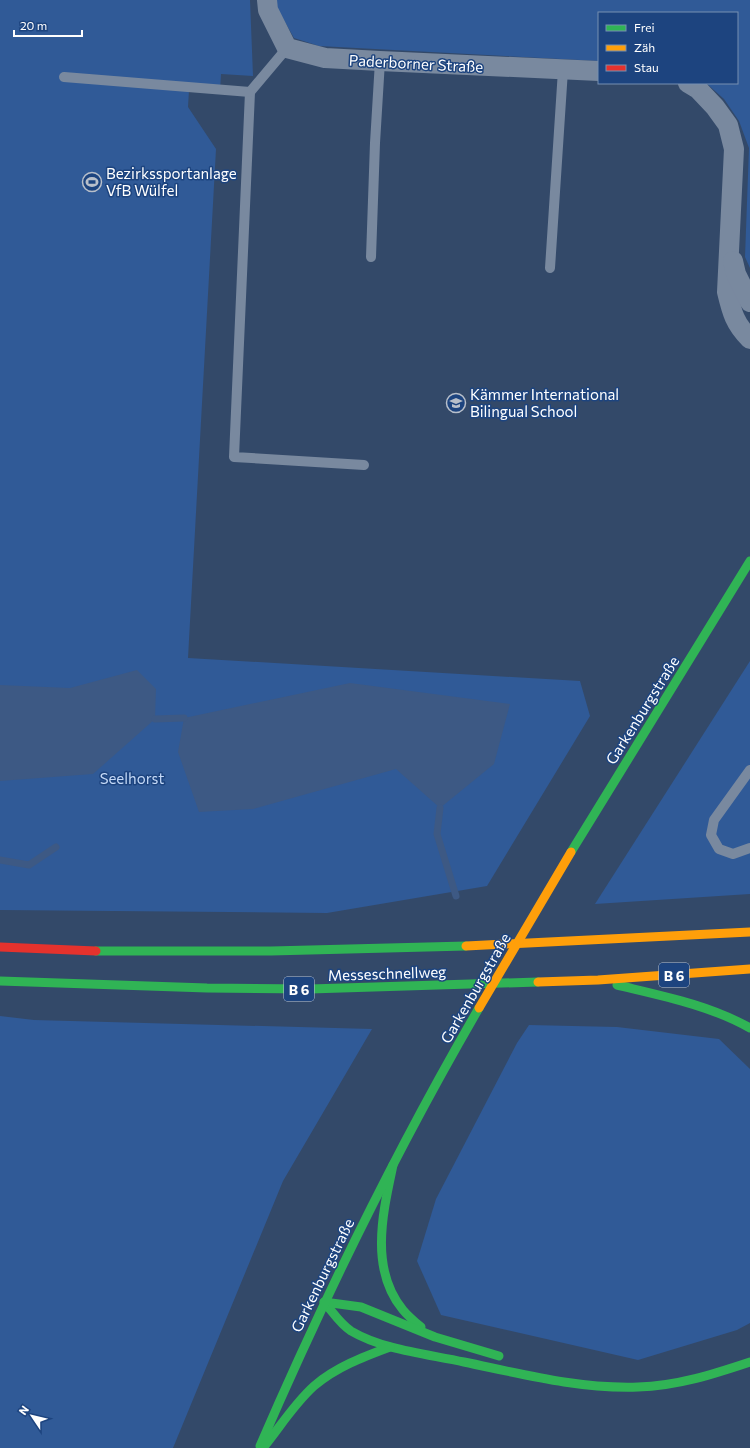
<svg xmlns="http://www.w3.org/2000/svg" width="750" height="1448" font-family="Commissioner,sans-serif">
  <style>
    .green { fill: #305a97 }
    .water { fill: #3d5984 }
    .lines { fill: none; stroke-linecap: round; stroke-linejoin: round }
    .stream { stroke: #3d5984; stroke-width: 7 }
    .lane { stroke: #79899f; stroke-width: 10 }
    .street { stroke: #79899f; stroke-width: 20 }
    .fast { stroke: #30b455; stroke-width: 9 }
    .slow { stroke: #ff9f0a; stroke-width: 9 }
    .jam { stroke: #e5322d; stroke-width: 9 }
    .labels { text-anchor: middle; dominant-baseline: central; stroke-width: 3; stroke-linejoin: round; paint-order: stroke }
    .shield { fill: #1d447f; stroke: #bbc7d9; stroke-width: 1 }
    .shield-label { font-size: 14px; font-weight: bold; fill: #fff }
    .street-label { font-size: 15px; fill: #fff; stroke: #1d447f }
    .poi-label { font-size: 15px; fill: #fff; stroke: #1d447f; text-anchor: start }
    .park-label { font-size: 15px; fill: #c4d9f7; stroke: #1d447f }
  </style>
  <rect width="100%" height="100%" fill="#334969"/>
  <g class="green">
    <polygon points="0,0 250,0 253,76 221,74 220,91 189,90 188,107 216,149 188,658 580,681 590,716 487,886 327,913 0,910"/>
    <polygon points="277,0 750,0 750,268 745,257 749,148 739,121 724,99 706,83 737,83 737,13 599,13 599,61 319,46 294,38 277,8"/>
    <polygon points="750,661 750,894 595,904"/>
    <polygon points="0,1016 34,1020 372,1029 283,1181 173,1448 0,1448"/>
    <polygon points="529,1025 617,1027 719,1039 750,1069 750,1323 737,1330 638,1360 441,1315 417,1261 436,1199 517,1043"/>
  </g>
  <g class="water">
    <polygon points="137,670 156,689 155,719 93,774 0,781 0,685 70,688"/>
    <polygon points="350,683 510,704 494,764 440,808 396,769 253,809 199,812 178,752 184,718"/>
  </g>
  <g class="lines">
    <g class="stream">
      <polyline points="155,719 184,718"/>
      <polyline points="440,808 437,834 456,896"/>
      <polyline points="0,860 29,865 56,847"/>
    </g>
    <g class="lane">
      <polyline points="287,48 250,92 234,457 364,465"/>
      <polyline points="64,77 250,92"/>
      <polyline points="371,257 375,143 380,61"/>
      <polyline points="550,268 563,70"/>
      <polyline points="750,770 714,820 711,835 719,849 733,854 750,848"/>
    </g>
    <g class="street">
      <polyline points="267,0 268,10 287,48 325,58 380,61 599,71"/>
      <path d="M688 83 698 89 715 107 728 125 734 149 727 292C732 313 735 324 750 339"/>
      <polyline points="733,261 736,274 750,302"/>
    </g>
    <g class="fast">
      <polyline points="571,852 750,561"/>
      <polyline points="96,951 271,951 466,946"/>
      <polyline points="0,981 207,988 310,989 538,982"/>
      <path d="M617 985C663 996 709 1005 750 1028"/>
      <path d="M393 1165C383 1212 369 1269 403 1310 408 1316 415 1322 421 1327"/>
      <path d="M324 1302C332 1311 340 1324 351 1331 383 1350 428 1354 464 1362 522 1374 579 1389 638 1387 677 1386 714 1374 750 1362"/>
      <polyline points="324,1302 361,1307 435,1337 499,1356"/>
      <path d="M260 1446C325 1296 397 1149 479 1008"/>
      <path d="M263 1448C280 1427 294 1404 314 1386 336 1367 363 1357 390 1347"/>
    </g>
    <g class="slow">
      <polyline points="466,946 750,932"/>
      <polyline points="538,982 598,980 750,969"/>
      <polyline points="479,1008 571,852"/>
    </g>
    <polyline class="jam" points="0,947 96,951"/>
  </g>
  <defs>
    <g id="stadium-ring" transform="scale(1)"><circle r="9.5" fill="#1d447f" stroke="#b8bfca" stroke-width="1.5"/><path d="M0-5a6.5 5 0 1 0 0 10a6.5 5 0 1 0 0-10ZM-3.5-1.8h7v3.6h-7Z" fill="#b8bfca"/></g>
    <g id="school-ring" transform="scale(1)"><circle r="9.5" fill="#1d447f" stroke="#b8bfca" stroke-width="1.5"/><path d="M0-5L7-2L0 1L-7-2ZM-4 1L0 2.5L4 1V4Q0 6-4 4Z" fill="#b8bfca"/></g>
  </defs>
  <g fill-rule="evenodd">
    <use href="#stadium-ring" x="92" y="182"/>
    <use href="#school-ring" x="456" y="403"/>
  </g>
  <g class="labels">
    <g class="shield">
      <rect x="659" y="963" width="30" height="24" rx="3"/>
      <rect x="284" y="977" width="30" height="24" rx="3"/>
    </g>
    <g class="shield-label">
      <text x="674" y="975">B 6</text>
      <text x="299" y="989">B 6</text>
    </g>
    <g class="street-label">
      <text transform="translate(416 63) rotate(3)">Paderborner Straße</text>
      <text transform="translate(642 710) rotate(-58)">Garkenburgstraße</text>
      <text transform="translate(387 973) rotate(-2)">Messeschnellweg</text>
      <text transform="translate(475 988) rotate(-60)">Garkenburgstraße</text>
      <text transform="translate(322 1275) rotate(-64)">Garkenburgstraße</text>
    </g>
    <g class="poi-label">
      <text x="106" y="173">Bezirkssportanlage<tspan x="106" dy="17">VfB Wülfel</tspan></text>
      <text x="470" y="394">Kämmer International<tspan x="470" dy="17">Bilingual School</tspan></text>
    </g>
    <g class="park-label">
      <text x="132" y="778">Seelhorst</text>
    </g>
  </g>
  <rect x="598" y="12" width="140" height="72" fill="#1d447f" stroke="#778fb2"/>
  <rect x="606" y="25" width="20" height="6" fill="#30b455" stroke="#778fb2"/>
  <text x="634" y="32" font-size="12" fill="#ffffff">Frei</text>
  <rect x="606" y="45" width="20" height="6" fill="#ff9f0a" stroke="#778fb2"/>
  <text x="634" y="52" font-size="12" fill="#ffffff">Zäh</text>
  <rect x="606" y="65" width="20" height="6" fill="#e5322d" stroke="#778fb2"/>
  <text x="634" y="72" font-size="12" fill="#ffffff">Stau</text>
  <g transform="translate(32 1416) rotate(305)" stroke="#1d447f" stroke-width="3" paint-order="stroke">
  <path d="M0-3L7 15L0 10L-7 15Z" fill="#ffffff"/>
  <text y="-6" font-size="11" font-weight="bold" text-anchor="middle" fill="#ffffff">N</text>
  </g>
  <path d="M14 30v6h68v-6" fill="none" stroke="#ffffff" stroke-width="2"/>
  <text x="20" y="30" font-size="12" fill="#ffffff" stroke="#1d447f" stroke-width="3" paint-order="stroke">20 m</text>
</svg>
